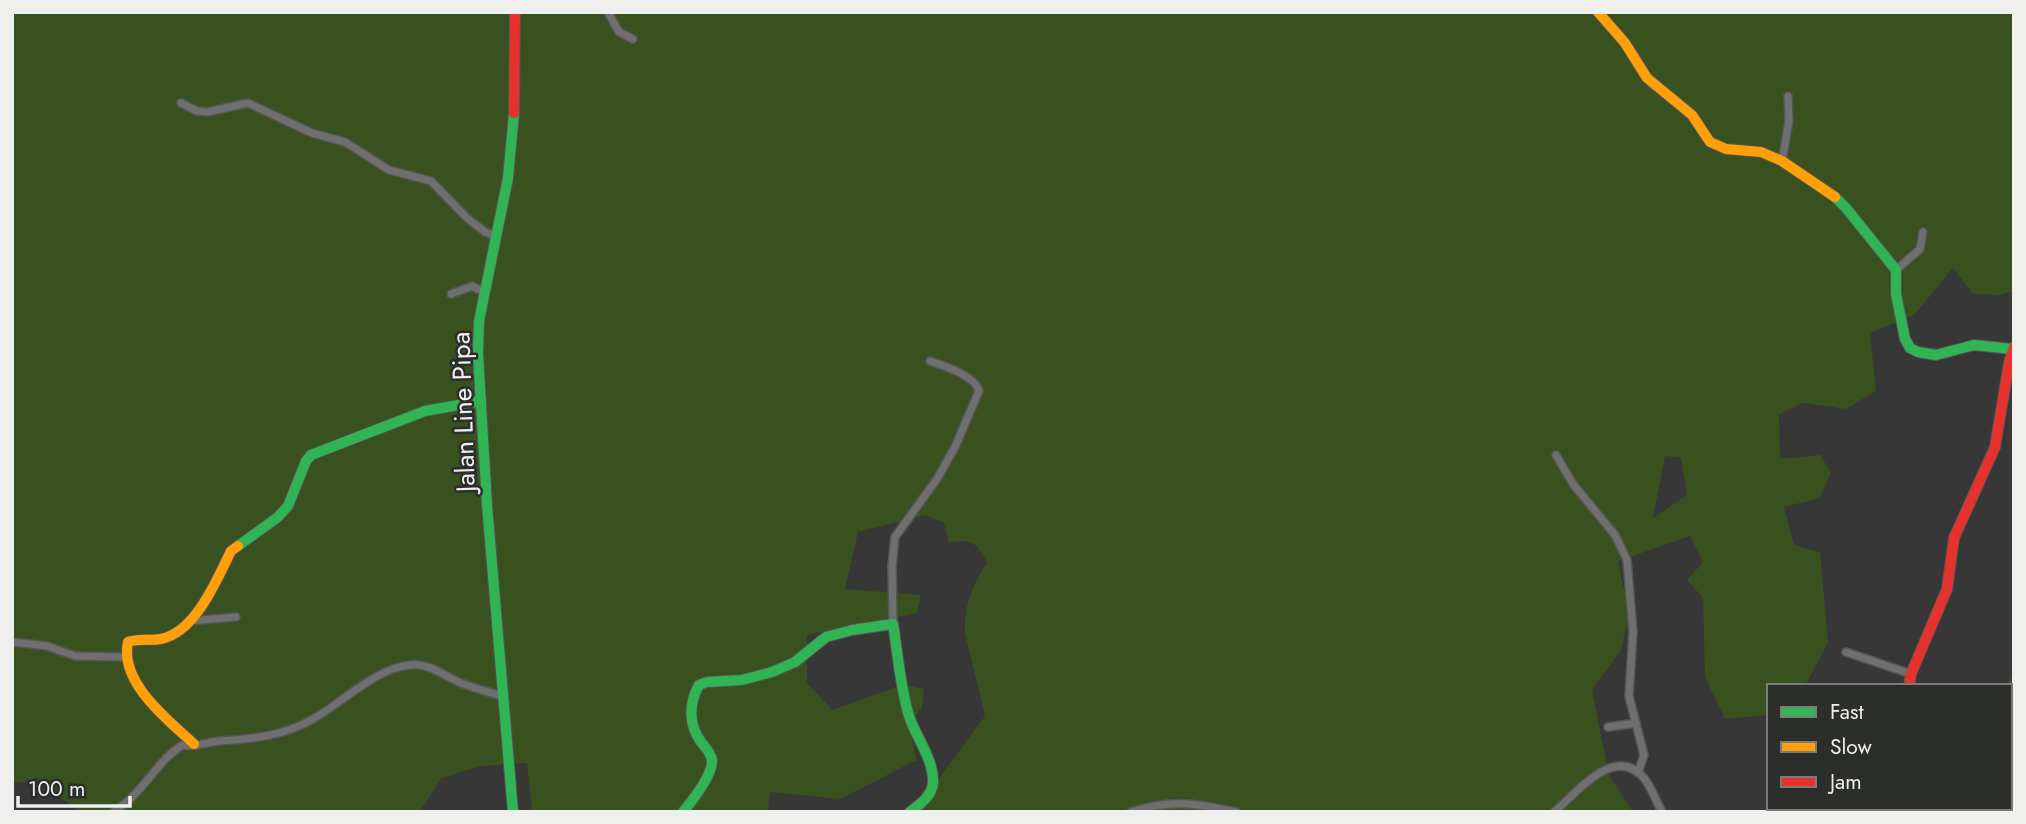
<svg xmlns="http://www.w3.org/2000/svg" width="2026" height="824" font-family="Jost,sans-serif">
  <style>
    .green { fill: #39511e; fill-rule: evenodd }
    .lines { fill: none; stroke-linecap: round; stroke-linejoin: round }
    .street-casing { stroke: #555554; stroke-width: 10 }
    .fast-casing { stroke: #555554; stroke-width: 12 }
    .slow-casing { stroke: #555554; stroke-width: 12 }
    .jam-casing { stroke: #555554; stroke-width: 12 }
    .street { stroke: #6e6f6e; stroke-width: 7 }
    .fast { stroke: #30b455; stroke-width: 10 }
    .slow { stroke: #ff9f0a; stroke-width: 10 }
    .jam { stroke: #e5322d; stroke-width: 10 }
    .labels { text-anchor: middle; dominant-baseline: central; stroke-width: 5; stroke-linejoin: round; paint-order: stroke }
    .street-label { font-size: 26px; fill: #eff0ee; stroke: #2c2e2b }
  </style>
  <rect width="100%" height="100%" fill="#363736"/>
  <g class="green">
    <path d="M12 12H2014V291L1999 295 1973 294 1953 268 1914 315 1870 333 1876 391 1846 409 1803 403 1779 414 1780 459 1820 455 1831 472 1820 498 1784 507 1794 545 1820 552 1828 642 1805 686H1769V715L1725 719 1705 677 1703 598 1687 580 1703 562 1690 536 1618 561 1629 613 1621 650 1592 690 1609 775 1633 812H914L985 716 965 633C963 608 973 584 987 563 979 543 970 538 949 543L944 523 925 515 858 532 845 589 921 595 917 613 807 635V683L832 710 902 685 924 689 922 707 909 726 917 760 840 799 770 792 768 812H532L527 763 481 766 442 778 419 812H80L37 780 12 783ZM1665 456 1681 458 1687 495 1653 518Z"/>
    <polygon points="2014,678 2014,812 1932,812 1934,808 2010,808 2010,686 2006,686 2010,679"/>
  </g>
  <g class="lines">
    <g class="street-casing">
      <g id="street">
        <polyline points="608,12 619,32 633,39"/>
        <polyline points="181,103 197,111 207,112 248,103 312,133 345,142 389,170 431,181 467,218 485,232 496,236"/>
        <polyline points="1782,161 1789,121 1788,96"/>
        <polyline points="1896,270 1920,249 1923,232"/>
        <polyline points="451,294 472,286 484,292"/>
        <polyline points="1556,455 1573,484 1615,535 1627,560 1633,632 1629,696 1644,755 1638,773"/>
        <polyline points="189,621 236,617"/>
        <path d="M893 624 892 566 895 537 937 479 955 447 979 391C975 376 945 366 930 361"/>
        <polyline points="12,642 47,646 75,656 126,657"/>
        <polyline points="1846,652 1911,674"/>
        <polyline points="1608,727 1636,723"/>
        <path d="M113 812C142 795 155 763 182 745 193 748 207 742 219 741 252 739 284 736 313 719 342 703 377 667 411 665 430 663 444 676 461 683 474 688 488 692 502 696"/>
        <path d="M1131 812C1170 799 1196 803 1236 812"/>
        <path d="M1554 812C1576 794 1614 743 1644 778 1652 788 1656 801 1662 812"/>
      </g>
    </g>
    <g class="fast-casing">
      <g id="fast">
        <polyline points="1835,197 1846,208 1896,270 1896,294 1905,339 1910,348 1918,352 1936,355 1974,345 2012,349"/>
        <polyline points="238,546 278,517 288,506 306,461 311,455 425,411 481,401"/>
        <polyline points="513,812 487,505 478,354 479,321 508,178 514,113"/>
        <path d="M683 812C692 801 713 775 712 760 711 753 705 747 701 742 688 724 689 703 699 685L707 682 742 680 772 672 795 662 826 637 852 630 893 624C898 655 900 686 909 716 916 738 934 759 933 783 932 796 920 804 910 812"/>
      </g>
    </g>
    <g class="slow-casing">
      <g id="slow">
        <polyline points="1598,12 1625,43 1647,78 1692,115 1710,142 1726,149 1761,152 1782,161 1835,197"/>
        <path d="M194 744C167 719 119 682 128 642 139 638 150 641 161 639 196 632 217 579 231 551L238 546"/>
        <polyline points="1886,808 1886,812"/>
      </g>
    </g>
    <g class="jam-casing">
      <g id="jam">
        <polyline points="514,113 515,12"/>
        <polyline points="1909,686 1911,674 1947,589 1954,538 1995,447 2009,363 2014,347"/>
      </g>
    </g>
    <use href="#street" class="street"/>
    <use href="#fast" class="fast"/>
    <use href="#slow" class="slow"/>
    <use href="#jam" class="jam"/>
  </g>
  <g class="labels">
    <g class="street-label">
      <text transform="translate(463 412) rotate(-92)">Jalan Line Pipa</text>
    </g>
  </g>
  <rect width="2026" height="824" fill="none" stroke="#eff0ee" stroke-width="28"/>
  <rect x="1767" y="684" width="245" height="126" fill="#2c2e2b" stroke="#7a7c79" stroke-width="2"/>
  <rect x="1781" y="707" width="35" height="10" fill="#30b455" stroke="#7a7c79" stroke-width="2"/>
  <text x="1830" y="719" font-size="21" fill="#eff0ee">Fast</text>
  <rect x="1781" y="742" width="35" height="10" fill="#ff9f0a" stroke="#7a7c79" stroke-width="2"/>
  <text x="1830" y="754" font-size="21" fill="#eff0ee">Slow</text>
  <rect x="1781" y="777" width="35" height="10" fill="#e5322d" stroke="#7a7c79" stroke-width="2"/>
  <text x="1830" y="789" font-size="21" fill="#eff0ee">Jam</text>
  <path d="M18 796v10h112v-10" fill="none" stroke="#eff0ee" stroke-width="3.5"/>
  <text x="28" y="796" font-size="21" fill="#eff0ee" stroke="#2c2e2b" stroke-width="5" paint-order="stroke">100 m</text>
</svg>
